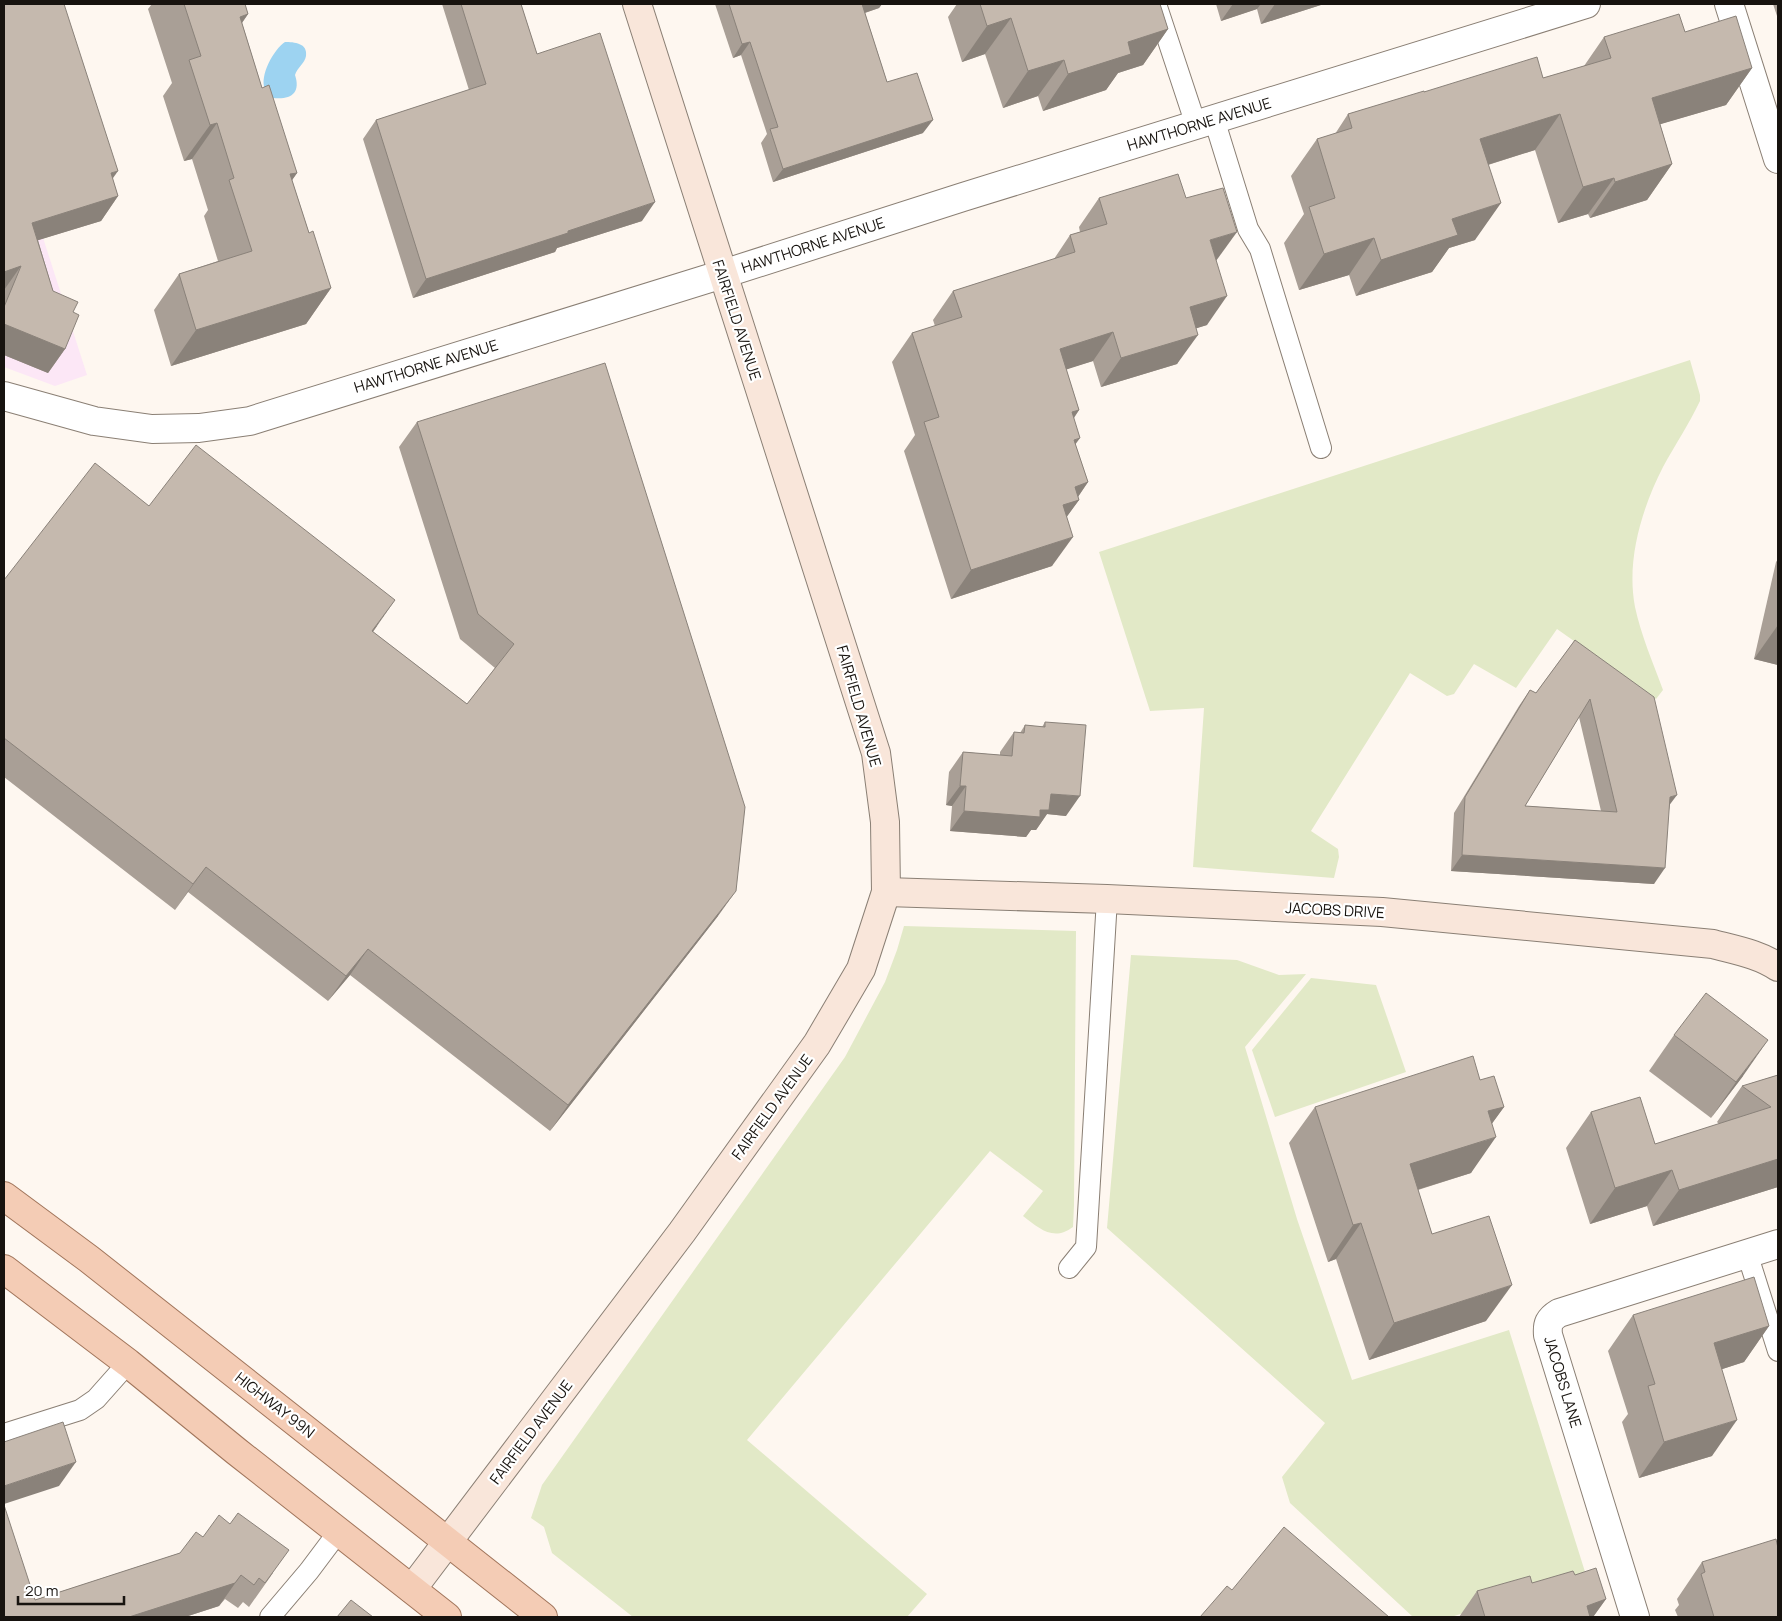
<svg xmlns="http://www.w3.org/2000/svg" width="1782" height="1621" font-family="Manrope,sans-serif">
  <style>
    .commercial { fill: #fce7f6 }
    .green { fill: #e2e9c7 }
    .water { fill: #9dd3f1 }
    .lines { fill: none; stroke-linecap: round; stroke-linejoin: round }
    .lane-casing { stroke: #8a7f74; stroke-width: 22 }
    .street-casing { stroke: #8a7f74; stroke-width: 30 }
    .secondary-casing { stroke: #8a7f74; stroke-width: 30 }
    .primary-casing { stroke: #a1755b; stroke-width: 30 }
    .lane { stroke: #fff; stroke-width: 20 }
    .street { stroke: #fff; stroke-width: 28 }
    .secondary { stroke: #f9e6da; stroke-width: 28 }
    .primary { stroke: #f4ccb5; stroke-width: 28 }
    .wall { fill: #a99f96; fill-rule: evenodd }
    .shaded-wall { fill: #8a827a }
    .building { fill: #c5b9ae; stroke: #8a827a; fill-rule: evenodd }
    .labels { text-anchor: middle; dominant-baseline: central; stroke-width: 4.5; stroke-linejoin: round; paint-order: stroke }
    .street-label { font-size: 15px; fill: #17130f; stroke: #fff }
  </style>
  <rect width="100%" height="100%" fill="#fef7f0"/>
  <polygon class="commercial" points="4,116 87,375 55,386 4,367"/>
  <g class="green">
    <path d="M1690 360 1700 395V401C1689 424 1675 445 1663 467 1642 508 1626 560 1635 607 1641 635 1653 663 1663 690L1656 699 1557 629 1516 688 1474 664 1454 694 1447 696 1410 673 1311 831 1338 849 1339 857 1334 878 1193 867 1204 708 1150 711 1099 552Z"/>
    <path d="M904 926 1076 931 1074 1205 1073 1227C1053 1242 1039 1228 1023 1216L1043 1191 990 1151 747 1440 927 1594 907 1617H633L552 1553 544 1527 531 1518 542 1485 845 1057 885 982 897 950Z"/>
    <polygon points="1131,955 1237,960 1279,975 1306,974 1245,1047 1297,1219 1352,1380 1509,1330 1586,1575 1451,1617 1413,1617 1290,1503 1282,1477 1325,1423 1107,1228"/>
    <polygon points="1311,978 1376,985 1406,1072 1275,1117 1252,1050"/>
  </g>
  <path class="water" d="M285 42C294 42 308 43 306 56 305 63 297 68 295 75 301 93 291 100 273 98 271 96 266 92 265 89 259 76 274 49 285 42Z"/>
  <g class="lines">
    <g class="lane-casing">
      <g id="lane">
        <polyline points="1156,4 1196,125"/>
        <polyline points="1214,119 1248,229 1260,249 1321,448"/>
        <polyline points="1747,1253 1778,1351"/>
        <polyline points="1069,1268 1086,1247 1107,899"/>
        <polyline points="4,1434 80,1410 96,1399 128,1363"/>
        <polyline points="270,1617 309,1571 339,1531"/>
      </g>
    </g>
    <g class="street-casing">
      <g id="street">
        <polyline points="1729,4 1778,159"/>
        <polyline points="4,396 94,421 152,429 199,428 250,421 723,274 963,197 1586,4"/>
        <path d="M1635 1617 1548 1335C1547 1324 1549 1319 1559 1313L1778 1244"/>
      </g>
    </g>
    <g class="secondary-casing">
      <g id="secondary">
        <path d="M886 892 1107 899 1382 912 1713 944C1735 950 1759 954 1778 967"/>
        <polyline points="412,1589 682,1232 817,1044 861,969 886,892 885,822 876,753 637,4"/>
      </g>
    </g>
    <g class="primary-casing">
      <g id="primary">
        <polyline points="4,1196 89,1259 543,1617"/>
        <polyline points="4,1269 128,1363 236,1451 447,1617"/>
      </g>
    </g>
    <use href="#lane" class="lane"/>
    <use href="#street" class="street"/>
    <use href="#secondary" class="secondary"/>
    <use href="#primary" class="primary"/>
  </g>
  <g class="wall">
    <polygon points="4,4 112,178 118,196 101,221 38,240 53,291 73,312 65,349 48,373 4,355"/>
    <polygon points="152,4 245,4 248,14 242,23 262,88 297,173 292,180 309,233 331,288 306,324 171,366 154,310 179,274 218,261 204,216 208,210 192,159 184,161 163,96 172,83 148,9"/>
    <polygon points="442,4 521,4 537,54 642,221 557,248 555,252 413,298 363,139 376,120 469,90"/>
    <polygon points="715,4 882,4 879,8 865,13 887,82 923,133 773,182 761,143 767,134 741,55 733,58"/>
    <polygon points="957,4 1160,4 1168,29 1143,65 1118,73 1106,90 1043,111 1038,96 1003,108 985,54 962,62 948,17"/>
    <polygon points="1216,4 1324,4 1261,24 1257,9 1221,21"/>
    <polygon points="1773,4 1778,4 1778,19"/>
    <polygon points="1685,32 1752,68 1726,105 1660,124 1672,164 1647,200 1590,218 1588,214 1558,223 1535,150 1488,165 1475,240 1449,248 1432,272 1356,296 1349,275 1299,290 1284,243 1304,214 1291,176 1317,139 1335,134 1348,114 1424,92 1543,78 1584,66 1604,37"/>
    <polygon points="1099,198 1186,198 1216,261 1207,325 1196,328 1177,364 1101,387 1093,361 1066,369 1079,410 1074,418 1075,444 1088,482 1078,497 1079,500 1066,517 1052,566 951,599 904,451 915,435 892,362 912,333 935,326 933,320 953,291 1054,259 1070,235 1080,232 1079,227"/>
    <polygon points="417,422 718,916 550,1131 350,975 328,1001 188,892 175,910 4,777 4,580 149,506 377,626 373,632 467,704 495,668 460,639 399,447"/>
    <polygon points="1778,559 1778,665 1754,659 1776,562"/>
    <path d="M1575 640 1670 805 1654 884 1451 871 1454 813 1519 706 1530 690 1536 693ZM1579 717 1601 811 1525 806Z"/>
    <polygon points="1045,722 1066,816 1047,814 1036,830 1031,830 1026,837 950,831 952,806 946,805 949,772 963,752 1000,755 1000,752 1014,732 1020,733 1025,725 1042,727"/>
    <polygon points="1674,1035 1743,1076 1711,1118 1649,1071"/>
    <polygon points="1778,1075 1778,1187 1653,1226 1647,1206 1590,1224 1566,1148 1591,1112 1655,1144 1719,1124 1717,1122 1742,1086"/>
    <polygon points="1480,1080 1504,1107 1492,1123 1471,1173 1418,1190 1432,1234 1486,1321 1369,1360 1336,1259 1328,1262 1289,1143 1315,1107"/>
    <polygon points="1633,1315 1769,1326 1744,1362 1722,1369 1712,1456 1639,1478 1622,1422 1628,1414 1608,1351"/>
    <polygon points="203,1537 273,1573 249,1607 243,1602 238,1608 225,1599 219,1606 185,1617 4,1617 35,1600 180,1553"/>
    <polygon points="1702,1562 1778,1617 1678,1617 1675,1610 1679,1605 1677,1599"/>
    <polygon points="1575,1575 1606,1599 1593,1617 1459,1617 1477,1591 1532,1583"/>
  </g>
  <g class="shaded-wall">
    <polygon points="861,4 882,4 879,8 852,17"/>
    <polygon points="1233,4 1261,4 1257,9 1221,21"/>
    <polygon points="1275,4 1324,4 1261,24"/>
    <polygon points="248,14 223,50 240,17"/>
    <polygon points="1011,18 985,54 962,62 987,26"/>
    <polygon points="1168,29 1143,65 1118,73 1106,90 1043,111 1068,74 1128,42"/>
    <polygon points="750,42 741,55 733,58 742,44"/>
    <polygon points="1064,60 1038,96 1003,108 1028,71"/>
    <polygon points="1752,68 1726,105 1627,134 1652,98"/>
    <polygon points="1560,114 1535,150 1455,175 1480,139"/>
    <polygon points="933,120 923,133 773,182 783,169"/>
    <polygon points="217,123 192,159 184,161 210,125"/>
    <polygon points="1672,164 1647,200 1590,218 1615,182"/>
    <polygon points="118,171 101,195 111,173"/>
    <polygon points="297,173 272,209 290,174"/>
    <polygon points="1614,178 1588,214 1558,223 1583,187"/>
    <polygon points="118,196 101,221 16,247 32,223"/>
    <polygon points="655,202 642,221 557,248 555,252 413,298 426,279 568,231"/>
    <polygon points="1501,203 1475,240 1449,248 1432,272 1356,296 1381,260 1452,219"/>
    <polygon points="1237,232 1216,261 1210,240"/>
    <polygon points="1374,238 1349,275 1299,290 1324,254"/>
    <polygon points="21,266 4,290 4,272"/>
    <polygon points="331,288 306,324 171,366 196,330"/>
    <polygon points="1227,296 1207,325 1169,337 1190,307"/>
    <polygon points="4,324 65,349 48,373 4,355"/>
    <polygon points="1113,332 1093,361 1040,378 1060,349"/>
    <polygon points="1198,335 1177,364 1101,387 1121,358"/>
    <polygon points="1079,410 1059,439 1072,412"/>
    <polygon points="1080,438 1059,467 1074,440"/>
    <polygon points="1088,482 1075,501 1079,500 1058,529 1042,534 1075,487"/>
    <polygon points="1073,537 1052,566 951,599 971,570"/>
    <polygon points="395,600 377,626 354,656 372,631"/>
    <polygon points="1778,625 1778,665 1754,659"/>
    <polygon points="960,786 966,786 952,806 946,805"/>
    <polygon points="1051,794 1080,796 1066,816 1047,814 1036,830 1031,830 1026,837 950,831 964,811"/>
    <polygon points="1677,795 1665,811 1670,797"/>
    <polygon points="1462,855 1665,868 1654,884 1451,871"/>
    <polygon points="206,867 188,892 175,910 193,884"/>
    <polygon points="736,891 718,916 550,1131 568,1105"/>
    <polygon points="368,949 350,975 328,1001 346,976"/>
    <polygon points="1768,1040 1743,1076 1711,1118 1736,1082"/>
    <polygon points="1504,1107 1478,1143 1496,1137 1471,1173 1384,1200 1410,1164 1488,1111"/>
    <polygon points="1778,1159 1778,1187 1653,1226 1679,1190"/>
    <polygon points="1672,1170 1647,1206 1590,1224 1615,1188"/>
    <polygon points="1361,1223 1336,1259 1328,1262 1353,1225"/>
    <polygon points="1512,1285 1486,1321 1369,1360 1394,1323"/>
    <polygon points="1769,1326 1744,1362 1689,1380 1714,1343"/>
    <polygon points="1737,1420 1712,1456 1639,1478 1664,1442"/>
    <polygon points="76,1462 59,1486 4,1504 4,1486"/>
    <polygon points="241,1575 219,1606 185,1617 129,1617"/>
    <polygon points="1606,1599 1593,1617 1579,1617 1587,1606"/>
  </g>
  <g class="building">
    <polygon points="4,4 64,4 118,171 111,173 118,196 32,223 53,291 78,302 73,312 79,315 65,349 4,324 4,307 21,266 4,272"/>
    <polygon points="184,4 245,4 248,14 240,17 262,88 269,85 297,173 290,174 309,233 313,231 331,288 196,330 179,274 252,251 229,180 234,178 217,123 210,125 189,60 201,56"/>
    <polygon points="461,4 521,4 537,54 600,33 655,202 568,231 568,233 426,279 376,120 486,84"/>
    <polygon points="729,4 862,4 887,82 917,73 933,120 783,169 770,129 778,127 750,42 742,44"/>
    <polygon points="980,4 1160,4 1168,29 1128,42 1131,54 1068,74 1064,60 1028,71 1011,18 987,26"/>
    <polygon points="1679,14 1685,32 1736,16 1752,68 1652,98 1672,164 1615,182 1614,178 1583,187 1560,114 1480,139 1501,203 1452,219 1458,235 1381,260 1374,238 1324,254 1309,207 1335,198 1317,139 1352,128 1348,114 1424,91 1424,92 1537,57 1543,78 1611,58 1604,37"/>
    <polygon points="1178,174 1186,198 1223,188 1237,232 1210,240 1227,296 1190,307 1198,335 1121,358 1113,332 1060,349 1079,410 1072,412 1080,438 1074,440 1088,482 1075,487 1079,500 1063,505 1073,537 971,570 924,422 939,417 912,333 962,317 953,291 1075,252 1070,235 1107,224 1099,198"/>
    <polygon points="605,363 745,807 736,891 568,1105 368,949 346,976 206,867 193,884 4,738 4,580 95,463 149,506 196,445 395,600 372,631 467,704 514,644 478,614 417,422"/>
    <path d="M1575 640 1654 697 1677 795 1670 797 1665 868 1462 855 1465 797 1530 690 1536 693ZM1590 699 1617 812 1525 806Z"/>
    <polygon points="1045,722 1086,725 1080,796 1051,794 1049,810 1040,810 1040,817 964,811 966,786 960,786 963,752 1012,756 1014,732 1024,733 1025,725 1045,727"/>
    <polygon points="1706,993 1768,1040 1736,1082 1674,1035"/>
    <polygon points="1473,1056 1480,1080 1494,1076 1504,1107 1488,1111 1496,1137 1410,1164 1432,1234 1489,1216 1512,1285 1394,1323 1361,1223 1353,1225 1315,1107"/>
    <polygon points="1778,1075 1778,1159 1679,1190 1672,1170 1615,1188 1591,1112 1640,1097 1655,1144 1771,1107 1742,1086"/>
    <polygon points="1754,1277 1769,1326 1714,1343 1737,1420 1664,1442 1648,1386 1655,1384 1633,1315"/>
    <polygon points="63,1422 76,1462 4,1486 4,1442"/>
    <polygon points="4,1505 35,1600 180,1553 196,1532 203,1537 219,1515 230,1524 238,1513 289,1550 265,1583 259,1578 254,1585 241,1575 235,1583 129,1617 4,1617"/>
    <polygon points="1284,1527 1389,1617 1200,1617 1227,1586 1232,1590"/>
    <polygon points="1776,1539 1778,1548 1778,1617 1714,1617 1701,1574 1705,1572 1702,1562"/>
    <polygon points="1596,1568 1606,1599 1587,1606 1590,1617 1485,1617 1477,1591 1530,1576 1532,1583 1573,1571 1575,1575"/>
    <polygon points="351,1600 373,1617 337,1617"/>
  </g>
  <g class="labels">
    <g class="street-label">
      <text transform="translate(1199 124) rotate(-17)">HAWTHORNE AVENUE</text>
      <text transform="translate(813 245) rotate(-18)">HAWTHORNE AVENUE</text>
      <text transform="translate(737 320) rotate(72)">FAIRFIELD AVENUE</text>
      <text transform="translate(426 366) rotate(-17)">HAWTHORNE AVENUE</text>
      <text transform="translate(859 706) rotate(74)">FAIRFIELD AVENUE</text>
      <text transform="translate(1335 910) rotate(3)">JACOBS DRIVE</text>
      <text transform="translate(772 1107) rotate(-54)">FAIRFIELD AVENUE</text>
      <text transform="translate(1563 1382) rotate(73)">JACOBS LANE</text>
      <text transform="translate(275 1405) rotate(38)">HIGHWAY 99N</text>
      <text transform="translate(531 1432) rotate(-53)">FAIRFIELD AVENUE</text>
    </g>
  </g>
  <rect width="1782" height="1621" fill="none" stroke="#17130f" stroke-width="10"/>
  <path d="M18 1596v8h106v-8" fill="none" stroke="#17130f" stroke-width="2.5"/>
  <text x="25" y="1596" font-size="15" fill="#17130f" stroke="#ffffff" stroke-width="4" paint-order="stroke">20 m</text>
</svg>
